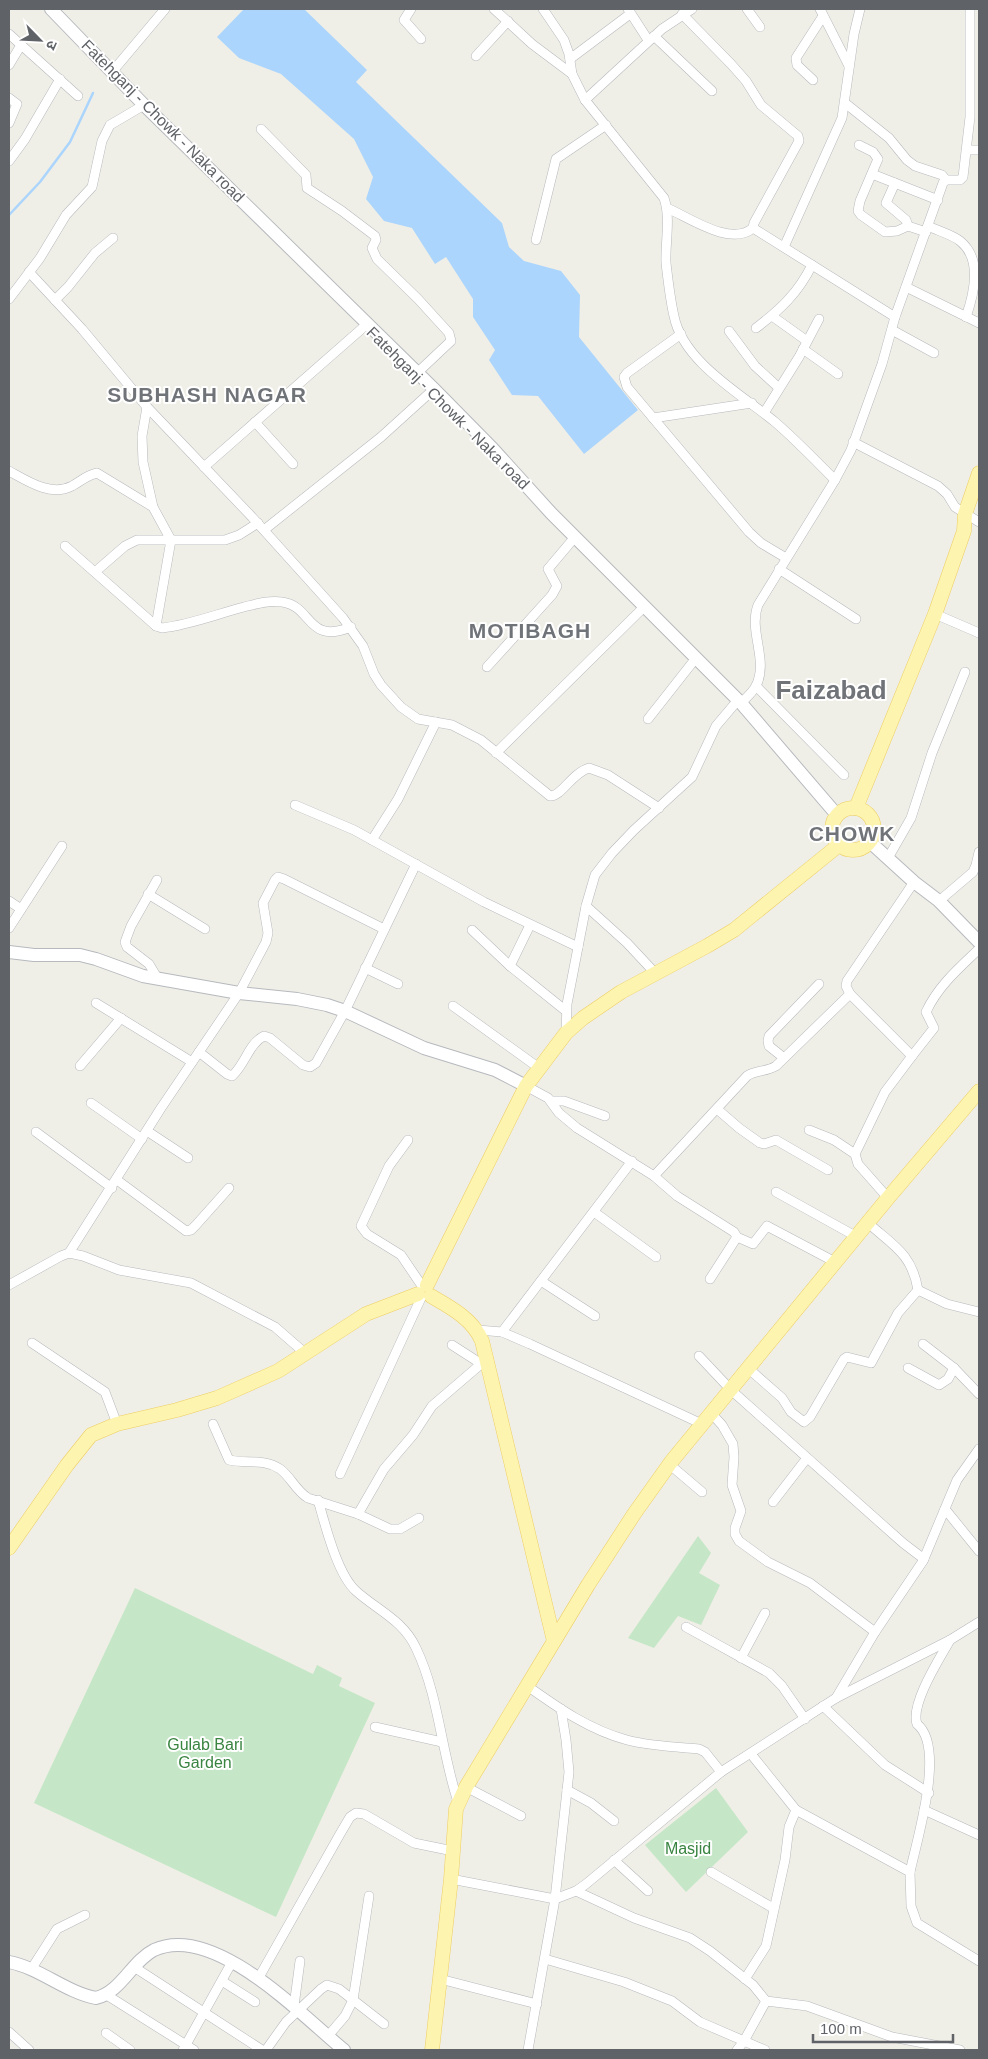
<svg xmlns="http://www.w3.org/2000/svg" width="988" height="2059" font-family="Helvetica,'Noto Sans Devanagari',sans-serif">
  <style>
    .green { fill: #c5e7c7 }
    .water { fill: #abd5fc }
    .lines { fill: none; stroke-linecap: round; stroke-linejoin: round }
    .stream { stroke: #abd5fc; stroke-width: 2.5 }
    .street-casing { stroke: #b7b9bd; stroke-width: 10 }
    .secondary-casing { stroke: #b6b9be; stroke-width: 14 }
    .primary-casing { stroke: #edce63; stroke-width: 15 }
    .street { stroke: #fff; stroke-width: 9 }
    .secondary { stroke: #fff; stroke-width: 12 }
    .primary { stroke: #fdf4b0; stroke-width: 14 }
    .labels { text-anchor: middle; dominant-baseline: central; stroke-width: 4; stroke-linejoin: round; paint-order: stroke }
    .street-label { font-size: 16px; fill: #5f6267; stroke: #fff }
    .park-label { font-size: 16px; fill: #388440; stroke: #fff }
    .district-label { font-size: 21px; font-weight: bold; letter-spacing: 1px; fill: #707479; stroke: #fff }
    .town-label { font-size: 26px; font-weight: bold; fill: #707479; stroke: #fff }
  </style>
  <rect width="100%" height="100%" fill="#f0efe7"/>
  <g class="green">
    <polygon points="698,1536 711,1553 699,1573 720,1585 701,1625 678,1616 654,1648 628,1638"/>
    <polygon points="135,1588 313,1674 317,1665 342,1678 339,1686 375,1703 276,1917 34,1803"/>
    <polygon points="716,1788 748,1832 686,1892 645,1845"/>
  </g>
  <polygon class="water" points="244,9 304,9 367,70 356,82 502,223 509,247 524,261 561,271 580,295 579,337 638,410 584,454 538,396 512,395 489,360 495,350 473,317 473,299 446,257 435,264 412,228 384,221 366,199 373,177 354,139 281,74 239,58 217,37"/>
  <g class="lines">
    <polyline class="stream" points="9,215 40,182 70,142 93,93"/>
    <g class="street-casing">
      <g id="street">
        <polyline points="411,9 404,20 421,39"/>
        <polyline points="494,9 532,44 572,74"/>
        <path d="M543 9 564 40 569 54 572 74 585 100 664 198C671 219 665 242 666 263 668 280 670 299 674 316 683 362 741 394 775 422 796 440 816 461 835 480"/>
        <polyline points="628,9 648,40"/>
        <polyline points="747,9 760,27"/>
        <polyline points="820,9 849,66"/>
        <polyline points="682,14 731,64 746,81 761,105 798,136 799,141 754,223 753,228 895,317"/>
        <polyline points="9,34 78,96"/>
        <polyline points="654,36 712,91"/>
        <polyline points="476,56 508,21"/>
        <polyline points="570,59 630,14"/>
        <polyline points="9,65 21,45"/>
        <polyline points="112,72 165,9"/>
        <polyline points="813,80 797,65 796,58 823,16"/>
        <polyline points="9,98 17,104 9,123"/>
        <polyline points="585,100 662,29 692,9"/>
        <polyline points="845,103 889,138 907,160 915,166 942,175 946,180"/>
        <polyline points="261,129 306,175 307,188 342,211 375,236 376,240 372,248 377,259 418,299 449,333 451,341 417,373"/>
        <polyline points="859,145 873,152 878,159 860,201 858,211 861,215 885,232 897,231 908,226 926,232"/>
        <polyline points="967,150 979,150"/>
        <polyline points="9,161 25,139 60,79"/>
        <polyline points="872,174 938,200"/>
        <polyline points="895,183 886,203 906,220 908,226"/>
        <path d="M667 208C690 218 731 247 753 228"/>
        <path d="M928 226C938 231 951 234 960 241 983 259 974 294 966 317"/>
        <polyline points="536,240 556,159 606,125"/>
        <polyline points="784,247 842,118 854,34 860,9"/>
        <path d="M29 272 82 329 147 407 252 517 343 618 363 646 374 674 381 685 401 707 418 719 452 725 481 740 550 796C561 797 572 773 589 768L608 775 659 808"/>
        <polyline points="906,287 979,323"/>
        <polyline points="9,299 40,258 66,215 92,187 102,141 110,125 144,105"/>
        <polyline points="55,300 68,287 95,253 113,238"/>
        <polyline points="772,316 807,341"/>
        <path d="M756 328C781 309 798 293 812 265"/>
        <polyline points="892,330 934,353"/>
        <polyline points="729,331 755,366 779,388"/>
        <polyline points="681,334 627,373 624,377 627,387 749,532 761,543 786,558"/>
        <polyline points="803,349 838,374"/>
        <polyline points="147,407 142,436 143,462 153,507 171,540 156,626"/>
        <polyline points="764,413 799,357 819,319"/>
        <polyline points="653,418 752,403"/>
        <polyline points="255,422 293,464"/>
        <polyline points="853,442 938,486 947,494 955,507 979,522"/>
        <polyline points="204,467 366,325"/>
        <path d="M9 471C27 481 51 497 72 486 81 481 87 475 97 473L153 507"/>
        <polyline points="264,530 381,437 434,389"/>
        <path d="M65 546 156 626 162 628C189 625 217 614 244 607 256 604 269 600 282 602 313 606 306 645 351 627"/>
        <polyline points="779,569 856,619"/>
        <polyline points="95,572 125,546 137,540 225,540 239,535 258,523"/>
        <polyline points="935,614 979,633"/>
        <polyline points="487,667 552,595 557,586 548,569 575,537"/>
        <polyline points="756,686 844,775"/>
        <path d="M741 703C746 698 753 692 756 686 769 660 748 631 758 605L835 480 851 450 882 364 895 317 943 183 946 180H960L963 177 970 117V9"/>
        <polyline points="648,719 696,658"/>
        <polyline points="496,753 645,606"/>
        <polyline points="295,805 354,830 484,902 578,947"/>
        <polyline points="372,840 398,799 436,722"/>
        <polyline points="888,858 911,818 932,753 965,672"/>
        <polyline points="157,880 131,926 125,942 127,947 149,964 158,979"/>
        <polyline points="148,894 205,929"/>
        <polyline points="9,901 21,909"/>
        <polyline points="939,901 973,872 976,865 979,852"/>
        <polyline points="586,906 627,943 656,974"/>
        <polyline points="9,928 62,846"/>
        <polyline points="472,930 510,966 566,1011"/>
        <polyline points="510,966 530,925"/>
        <polyline points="365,968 398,984"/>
        <polyline points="96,1003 192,1062"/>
        <polyline points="453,1006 539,1068"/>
        <polyline points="566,1033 567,1004 586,906 595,875 612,853 634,830 692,777 716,726 738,700"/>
        <path d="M199 1052 227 1074 232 1076C245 1065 249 1043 264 1036L270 1038 303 1065 310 1067 316 1063 345 1011 416 864"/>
        <path d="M912 1056 934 1028 926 1012C938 986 959 968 979 949"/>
        <polyline points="784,1058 769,1046 768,1041 769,1036 819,984"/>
        <polyline points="80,1066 121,1018"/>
        <path d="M526 1086 548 1098 559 1113 577 1128 654 1176 747 1076C756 1070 766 1072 776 1066L850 994"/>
        <polyline points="552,1101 564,1101 605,1116"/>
        <polyline points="91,1103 142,1139"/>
        <polyline points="717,1109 739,1128 760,1143 764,1144 776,1140 828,1170"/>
        <polyline points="809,1130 834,1140 855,1154"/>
        <polyline points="147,1131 188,1158"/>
        <polyline points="36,1132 112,1188"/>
        <polyline points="408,1140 389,1166 361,1226 367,1234 401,1255 422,1286"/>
        <polyline points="654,1176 677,1196 734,1232 737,1237 710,1279"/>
        <polyline points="117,1180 186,1231 191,1230 196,1225 229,1188"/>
        <polyline points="776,1192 857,1237"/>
        <polyline points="888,1198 858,1164 855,1154 885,1092 912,1056 850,994 846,986 847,981 914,882"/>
        <polyline points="594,1212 656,1257"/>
        <path d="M868 1223C894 1246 912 1254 918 1290"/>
        <polyline points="737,1237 753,1244 767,1226 837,1263"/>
        <polyline points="69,1253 161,1108 239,993 266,942 268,933 263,903 275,880 278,877 284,879 384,929"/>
        <polyline points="541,1281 595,1316"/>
        <polyline points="9,1285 61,1256 69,1253 83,1256 119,1270 191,1283 275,1327 306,1354"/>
        <polyline points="478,1330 502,1332 530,1344 702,1424"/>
        <polyline points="502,1332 632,1161"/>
        <polyline points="32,1343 105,1392 117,1424"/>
        <polyline points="923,1344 954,1368 979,1394"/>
        <polyline points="452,1345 480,1363"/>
        <polyline points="699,1356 731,1390 903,1543 924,1559"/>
        <polyline points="908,1368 939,1385 948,1379 954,1368"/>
        <polyline points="749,1369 782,1398 791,1412 804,1422 810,1417 844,1359 847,1357 871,1363 898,1313 918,1290 947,1304 979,1312"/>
        <polyline points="711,1413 722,1425 733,1444 734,1457 732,1485 741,1511 735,1528 735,1534 739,1541 768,1562 810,1583 875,1632"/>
        <path d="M213 1424 229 1460C246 1464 264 1458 280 1469 291 1477 296 1491 308 1498L358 1514 390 1529H400L419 1518"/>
        <polyline points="669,1464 702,1492"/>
        <polyline points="340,1474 421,1298"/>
        <path d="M318 1500C325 1524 337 1574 356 1591 377 1610 403 1620 416 1648 439 1696 441 1751 458 1802"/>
        <polyline points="773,1502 807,1458"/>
        <polyline points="945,1509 979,1551"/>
        <polyline points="358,1514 384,1469 413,1435 432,1406 488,1358"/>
        <polyline points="686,1627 769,1673 782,1686 805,1719"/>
        <polyline points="741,1658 765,1613"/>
        <path d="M526 1685C557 1707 589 1730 627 1740 650 1746 675 1747 699 1749L705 1752 721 1772"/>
        <polyline points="836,1698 950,1640 979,1622"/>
        <polyline points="823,1706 885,1765 929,1793"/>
        <polyline points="375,1727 442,1742"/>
        <polyline points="751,1754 796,1810"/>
        <polyline points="466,1787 521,1816"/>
        <polyline points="567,1790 591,1803 614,1821"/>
        <polyline points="924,1810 979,1835"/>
        <polyline points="614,1860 648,1891"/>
        <polyline points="711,1872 773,1908"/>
        <path d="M910 1872C917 1839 946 1747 917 1724 910 1704 940 1658 950 1640"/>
        <polyline points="451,1879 555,1899 569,1772 566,1740 561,1709"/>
        <polyline points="576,1891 634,1918 690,1938 710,1951 753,1985 766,2001 744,2041 737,2050"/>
        <polyline points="545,1959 624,1982 672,2001 700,2022 765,2050"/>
        <polyline points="134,1967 262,2050"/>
        <polyline points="32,1968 57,1929 85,1915"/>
        <polyline points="258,1979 340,1834 350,1817 356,1813 364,1814 414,1843 453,1851"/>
        <polyline points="440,1979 537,2004"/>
        <polyline points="745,1979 766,1946 785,1860 789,1827 796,1810 910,1872 911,1906 917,1923 979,1961"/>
        <polyline points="222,1981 255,2002"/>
        <polyline points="105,1994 194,2050"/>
        <polyline points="766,2001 807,2006 892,2037 960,2050"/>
        <polyline points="294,2006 300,1961"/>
        <polyline points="9,2032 29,2050"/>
        <polyline points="106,2033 130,2050"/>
        <polyline points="328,2036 345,2016 353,2000 369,1896"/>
        <polyline points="183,2050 232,1962"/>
        <polyline points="266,2050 286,2022 321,1989 327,1985 339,1989 384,2024"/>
        <polyline points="528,2050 555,1899 576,1891 586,1884 721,1772 836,1698 875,1632 923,1561 957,1480 979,1449"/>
      </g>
    </g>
    <g class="secondary-casing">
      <g id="secondary">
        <polyline points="51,9 144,105 434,389 493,449 551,513 741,703 837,815"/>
        <polyline points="870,842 914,882 939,901 979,942"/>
        <polyline points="9,952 34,955 80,955 96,959 143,976 239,993 297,999 327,1005 345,1011 424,1048 495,1070 526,1086"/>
        <path d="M9 1962C40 1968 65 1992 96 1998 121 1992 132 1961 154 1950 214 1922 302 2016 344 2050"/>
      </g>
    </g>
    <g class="primary-casing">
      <g id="primary">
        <circle cx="853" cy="829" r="21"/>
        <polyline points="856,808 935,614 964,531 965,514 979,473"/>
        <polyline points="427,1285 526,1086 566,1033 583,1018 621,992 707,946 734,930 839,845"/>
        <path d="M431 1296C450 1307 473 1319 482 1341L554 1641"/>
        <polyline points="9,1548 67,1465 91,1435 117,1424 177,1410 217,1398 278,1371 366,1314 418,1294"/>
        <polyline points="432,2050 451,1879 456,1809 466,1787 588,1585 634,1514 671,1462 888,1198 979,1091"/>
      </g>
    </g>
    <use href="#street" class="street"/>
    <use href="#secondary" class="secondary"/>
    <use href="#primary" class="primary"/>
  </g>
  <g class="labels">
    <g class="street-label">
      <text transform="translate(163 121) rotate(45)">Fatehganj - Chowk - Naka road</text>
      <text transform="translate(448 408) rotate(45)">Fatehganj - Chowk - Naka road</text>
    </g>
    <g class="park-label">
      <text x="205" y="1744">Gulab Bari<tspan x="205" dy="18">Garden</tspan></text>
      <text x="688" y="1848">Masjid</text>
    </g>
    <g class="district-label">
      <text x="207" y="394">SUBHASH NAGAR</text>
      <text x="530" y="630">MOTIBAGH</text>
      <text x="852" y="833">CHOWK</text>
    </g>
    <g class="town-label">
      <text x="831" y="690">Faizabad</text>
    </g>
  </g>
  <rect width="988" height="2059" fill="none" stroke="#5f6267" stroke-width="20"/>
  <g transform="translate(40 40) rotate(114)" stroke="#ffffff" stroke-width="4" paint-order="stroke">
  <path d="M0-4L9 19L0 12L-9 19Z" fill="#5f6267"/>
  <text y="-8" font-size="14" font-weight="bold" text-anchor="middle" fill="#5f6267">उ</text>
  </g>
  <path d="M813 2034v8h140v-8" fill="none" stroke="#5f6267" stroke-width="2.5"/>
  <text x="820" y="2034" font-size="15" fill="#5f6267" stroke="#ffffff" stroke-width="4" paint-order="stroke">100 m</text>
</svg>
